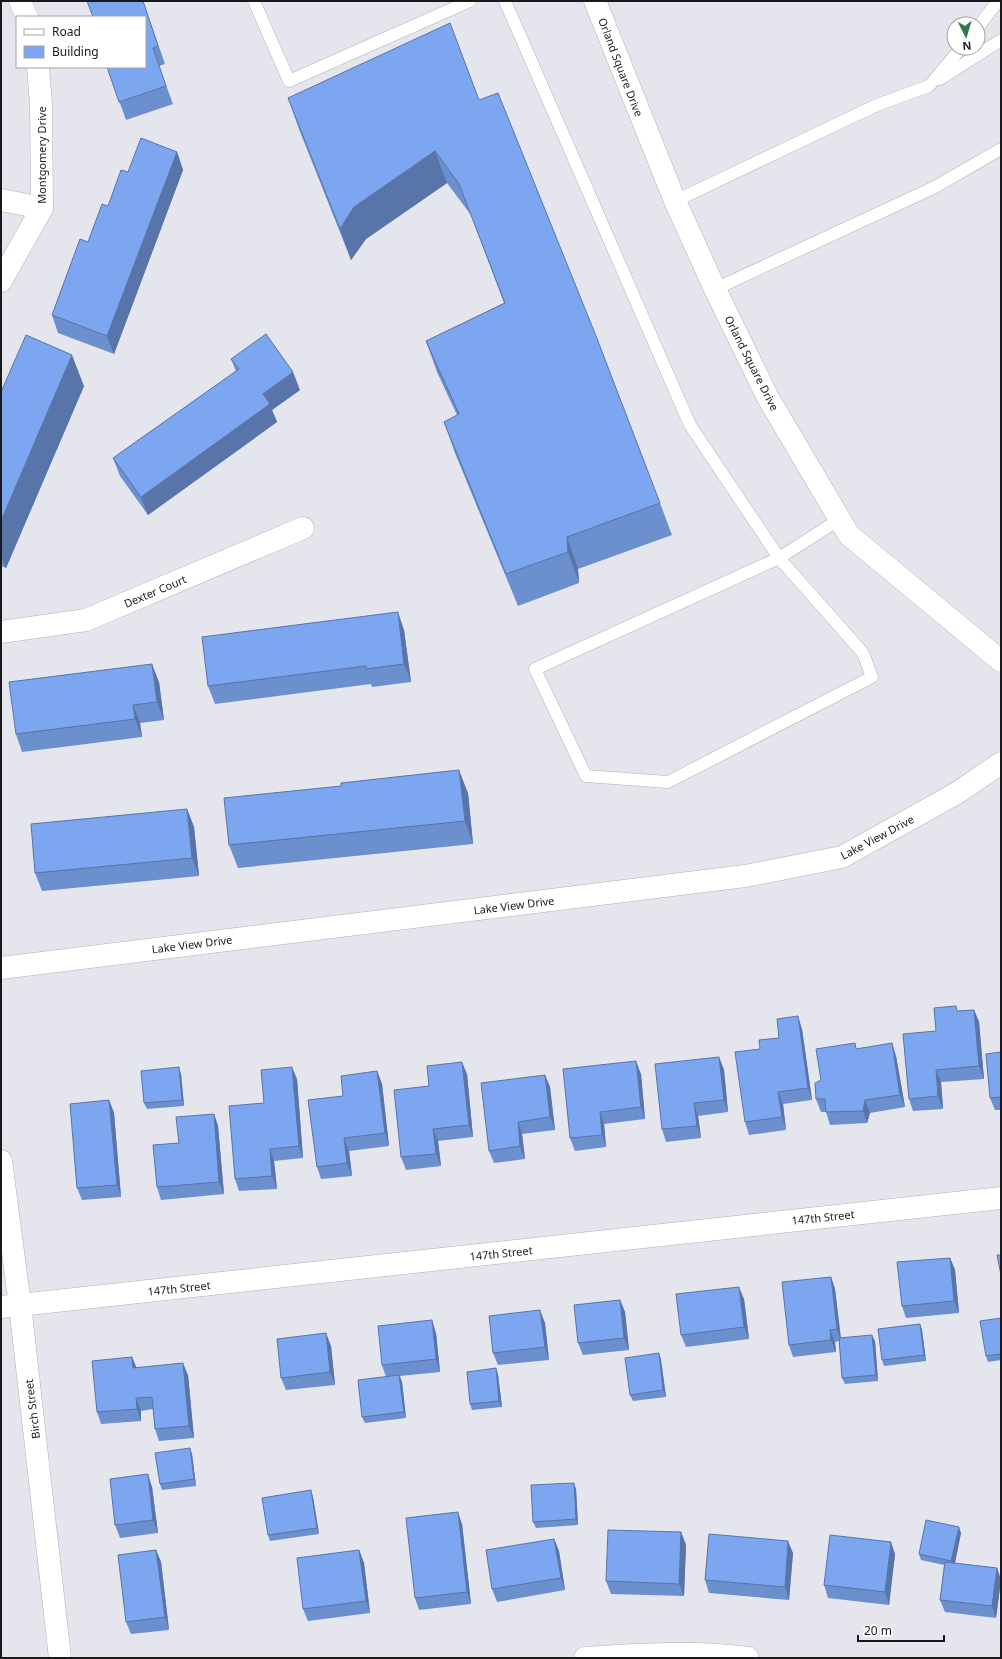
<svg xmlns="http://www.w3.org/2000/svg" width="1002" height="1659" font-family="'Noto Sans',sans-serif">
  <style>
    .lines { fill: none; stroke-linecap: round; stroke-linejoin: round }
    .lane-casing { stroke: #b1b0b9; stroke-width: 13 }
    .street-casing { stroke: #b1b0b9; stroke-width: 23 }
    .lane { stroke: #fff; stroke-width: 12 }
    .street { stroke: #fff; stroke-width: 22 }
    .wall { fill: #6c8fce }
    .shaded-wall { fill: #5874a8 }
    .building { fill: #7da6f0; stroke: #5874a8 }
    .labels { text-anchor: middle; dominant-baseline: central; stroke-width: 3; stroke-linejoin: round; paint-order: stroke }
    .street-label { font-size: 11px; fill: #19191c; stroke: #fff }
  </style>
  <rect width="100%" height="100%" fill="#e5e5ee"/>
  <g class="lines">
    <g class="lane-casing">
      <g id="lane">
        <polyline points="254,1 289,81 470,1"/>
        <polyline points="505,1 690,425 779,558 863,653 872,677 668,782 586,776 535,669 779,558 840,519"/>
        <polyline points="978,27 998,1"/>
        <polyline points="940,79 1001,40"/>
        <polyline points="675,201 877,105 929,86 961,48"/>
        <polyline points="715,289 935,187 1001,149"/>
      </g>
    </g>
    <g class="street-casing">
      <g id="street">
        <polyline points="20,1 27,17"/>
        <polyline points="595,1 675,201 715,289 767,396 849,535 1001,661"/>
        <polyline points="1,200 42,208"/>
        <polyline points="1,281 42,208 41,105 38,67"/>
        <polyline points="1,632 86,620 303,528"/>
        <polyline points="1,968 745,876 842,857 957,793 1001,763"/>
        <polyline points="1,1161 20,1305 60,1658"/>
        <polyline points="1,1307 1001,1198"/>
        <path d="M585 1658C639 1654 695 1651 748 1658"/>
      </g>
    </g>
    <use href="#lane" class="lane"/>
    <use href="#street" class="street"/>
  </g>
  <g class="wall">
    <polygon points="143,1 165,64 159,66 173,104 126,120 107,67 145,67"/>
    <polygon points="288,98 479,100 660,503 672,535 578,569 579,583 518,606 455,453 444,422 457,415 437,372 426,341 504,303 471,215 447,183 366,239 351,260 299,129"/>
    <polygon points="177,152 183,170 114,354 58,333 52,315 88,242 108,206 128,172"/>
    <polygon points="231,359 300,390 272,410 277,422 148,515 120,476 113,458 236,371"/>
    <polygon points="84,386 6,568 1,566 1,392"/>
    <polygon points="404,630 411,682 372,687 371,684 215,704 208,686"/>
    <polygon points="159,682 164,720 140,723 142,737 22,752 16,734"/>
    <polygon points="468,793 473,844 238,868 229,845"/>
    <polygon points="187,809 194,827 199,876 42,891 35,873"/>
    <polygon points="974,1010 979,1022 984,1079 941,1082 943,1109 913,1111 909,1099 936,1031 958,1011"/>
    <polygon points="802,1029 812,1100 783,1104 786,1130 749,1135 745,1122 760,1049 779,1038"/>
    <polygon points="858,1049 896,1056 905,1107 870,1113 867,1123 830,1125 826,1112 821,1112 816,1099 821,1080"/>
    <polygon points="1001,1052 1001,1110 995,1110 990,1098"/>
    <polygon points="719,1057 724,1070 728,1112 698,1116 701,1138 666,1142 662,1129"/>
    <polygon points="377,1071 382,1084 389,1146 349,1151 352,1176 321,1179 317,1167 343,1096"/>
    <polygon points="181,1074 184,1106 147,1109 144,1103"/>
    <polygon points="467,1074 473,1137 438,1141 441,1166 406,1170 401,1157 429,1086"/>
    <polygon points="641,1074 645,1119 604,1124 606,1147 575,1151 570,1138"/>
    <polygon points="545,1075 550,1087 555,1130 522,1134 525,1159 494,1163 489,1151"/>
    <polygon points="297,1079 303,1158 274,1161 277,1189 239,1191 235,1179 264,1103"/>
    <polygon points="109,1100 114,1113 121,1197 82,1200 77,1188"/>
    <polygon points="214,1114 218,1126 224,1194 161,1200 157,1187 179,1143"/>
    <polygon points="950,1258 955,1270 959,1313 906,1318 902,1306"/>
    <polygon points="831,1277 835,1289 841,1338 875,1341 878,1381 845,1384 842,1378 839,1341 835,1342 836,1352 793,1357 789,1345"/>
    <polygon points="744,1299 749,1339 686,1347 681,1335"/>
    <polygon points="620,1300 625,1312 629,1350 583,1355 578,1343"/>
    <polygon points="1001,1318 1001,1360 988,1362 986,1356"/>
    <polygon points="545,1323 549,1360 498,1365 493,1353"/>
    <polygon points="920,1324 922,1330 926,1361 884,1366 882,1360"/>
    <polygon points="436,1333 440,1372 400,1376 402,1382 406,1418 365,1423 362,1417 386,1377 382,1365"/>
    <polygon points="331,1346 335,1385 286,1390 281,1378"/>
    <polygon points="659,1353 661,1360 666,1397 633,1401 630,1395"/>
    <polygon points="132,1357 136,1367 188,1375 194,1438 159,1441 155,1429 153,1409 141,1411 141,1421 101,1424 97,1412"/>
    <polygon points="496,1368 498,1375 502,1407 472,1410 470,1404"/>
    <polygon points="192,1454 196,1486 162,1490 160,1484"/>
    <polygon points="152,1487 158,1533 120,1538 115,1525"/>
    <polygon points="576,1489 578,1525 536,1528 533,1522"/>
    <polygon points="313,1497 319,1534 270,1541 268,1535"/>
    <polygon points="462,1524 471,1604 419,1610 415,1598"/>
    <polygon points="681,1532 686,1545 684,1596 611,1594 606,1581"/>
    <polygon points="961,1533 955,1563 997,1568 1001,1580 996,1618 945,1612 940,1600 944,1565 921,1560 919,1554"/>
    <polygon points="554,1539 559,1551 565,1590 497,1602 492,1589"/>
    <polygon points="156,1550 161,1562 169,1630 131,1634 126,1622"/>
    <polygon points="359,1550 364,1563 370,1613 308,1621 303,1609"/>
    <polygon points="793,1553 789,1600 709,1593 705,1580"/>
    <polygon points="895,1554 889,1605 828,1598 824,1585"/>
  </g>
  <g class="shaded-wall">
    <polygon points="435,151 447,183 366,239 351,260 340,229 354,207"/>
    <polygon points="177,152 183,170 114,354 107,336"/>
    <polygon points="72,355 84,386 6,568 1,556 1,521"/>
    <polygon points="293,372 300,390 272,410 277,422 148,515 141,497 263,394"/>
    <polygon points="567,537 578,569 579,583 568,552"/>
    <polygon points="398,612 404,630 411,682 404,664"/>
    <polygon points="152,664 159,682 164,720 157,702"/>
    <polygon points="133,705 140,723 142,737 135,719"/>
    <polygon points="459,770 468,793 473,844 465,821"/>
    <polygon points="187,809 194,827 199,876 192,858"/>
    <polygon points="974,1010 979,1022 984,1079 979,1066"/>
    <polygon points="798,1016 802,1029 812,1100 808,1088"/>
    <polygon points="892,1043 896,1056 905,1107 900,1095"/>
    <polygon points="719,1057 724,1070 728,1112 724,1100"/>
    <polygon points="636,1061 641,1074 645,1119 641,1107"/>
    <polygon points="462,1062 467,1074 473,1137 469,1125"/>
    <polygon points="179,1067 181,1074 184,1106 182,1100"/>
    <polygon points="292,1067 297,1079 303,1158 299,1146"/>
    <polygon points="936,1070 941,1082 943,1109 938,1096"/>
    <polygon points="377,1071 382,1084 389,1146 385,1133"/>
    <polygon points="545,1075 550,1087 555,1130 550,1117"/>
    <polygon points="778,1092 783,1104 786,1130 782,1117"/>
    <polygon points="109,1100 114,1113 121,1197 117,1185"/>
    <polygon points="865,1100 870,1113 867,1123 863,1111"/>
    <polygon points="694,1103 698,1116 701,1138 697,1126"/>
    <polygon points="600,1112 604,1124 606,1147 602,1135"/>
    <polygon points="214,1114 218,1126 224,1194 219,1182"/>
    <polygon points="518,1122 522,1134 525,1159 520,1146"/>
    <polygon points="433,1129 438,1141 441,1166 436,1154"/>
    <polygon points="344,1138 349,1151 352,1176 347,1163"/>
    <polygon points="270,1149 274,1161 277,1189 272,1176"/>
    <polygon points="950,1258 955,1270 959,1313 954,1301"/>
    <polygon points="831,1277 835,1289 841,1341 837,1329"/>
    <polygon points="739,1287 744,1299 749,1339 744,1327"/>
    <polygon points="620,1300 625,1312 629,1350 624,1338"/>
    <polygon points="540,1310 545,1323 549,1360 545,1347"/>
    <polygon points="432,1320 436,1333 440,1372 436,1359"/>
    <polygon points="920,1324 922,1330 926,1361 924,1355"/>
    <polygon points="830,1330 835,1342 836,1352 831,1340"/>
    <polygon points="326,1333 331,1346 335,1385 330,1372"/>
    <polygon points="872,1335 875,1341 878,1381 876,1375"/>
    <polygon points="659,1353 661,1360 666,1397 663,1390"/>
    <polygon points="132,1357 137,1369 133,1368"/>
    <polygon points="183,1363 188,1375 194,1438 189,1426"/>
    <polygon points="496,1368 498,1375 502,1407 499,1401"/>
    <polygon points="399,1375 402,1382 406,1418 404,1412"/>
    <polygon points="136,1398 141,1411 141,1421 137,1409"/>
    <polygon points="190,1448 192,1454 196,1486 194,1479"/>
    <polygon points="148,1474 152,1487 158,1533 153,1520"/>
    <polygon points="574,1483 576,1489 578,1525 576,1519"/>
    <polygon points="311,1490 313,1497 319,1534 317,1528"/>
    <polygon points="458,1512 462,1524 471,1604 467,1592"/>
    <polygon points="959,1527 961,1533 954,1567 951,1561"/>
    <polygon points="681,1532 686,1545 684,1596 679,1584"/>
    <polygon points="554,1539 559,1551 565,1590 561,1578"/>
    <polygon points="788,1541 793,1553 789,1600 785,1587"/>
    <polygon points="891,1542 895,1554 889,1605 885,1592"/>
    <polygon points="156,1550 161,1562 169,1630 165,1617"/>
    <polygon points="359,1550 364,1563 370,1613 366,1601"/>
    <polygon points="997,1568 1001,1580 996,1618 992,1606"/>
  </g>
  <g class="building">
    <polygon points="87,1 143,1 158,46 153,48 166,86 119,102 107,67 145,67 145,17 93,17"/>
    <polygon points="450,23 479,100 498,93 596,336 660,503 567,537 568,552 506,574 444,422 459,414 426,341 505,303 459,184 435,151 354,207 340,229 288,98"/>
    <polygon points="141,138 177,152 107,336 52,315 80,239 88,242 102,204 108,206 121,170 128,172"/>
    <polygon points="266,334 293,372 263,394 270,404 141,497 113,458 239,369 231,359"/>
    <polygon points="26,335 72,355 1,521 1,392"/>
    <polygon points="398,612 404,664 366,669 366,666 208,686 202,637"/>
    <polygon points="152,664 157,702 133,705 135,719 16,734 9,682"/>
    <polygon points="459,770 465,821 229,845 224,798 341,786 341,783"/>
    <polygon points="187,809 192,858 35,873 31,824"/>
    <polygon points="956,1006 957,1011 974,1010 979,1066 936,1070 938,1096 909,1099 903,1034 936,1031 934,1008"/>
    <polygon points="798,1016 808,1088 778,1092 782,1117 745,1122 735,1052 760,1049 759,1040 779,1038 777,1019"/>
    <polygon points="855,1043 856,1049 892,1043 900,1095 865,1100 863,1111 826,1112 825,1099 816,1099 815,1083 821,1080 816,1049"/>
    <polygon points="1001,1052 1001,1097 990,1098 986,1054"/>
    <polygon points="719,1057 724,1100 694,1103 697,1126 662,1129 655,1064"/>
    <polygon points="636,1061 641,1107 600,1112 602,1135 570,1138 563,1069"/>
    <polygon points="462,1062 469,1125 433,1129 436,1154 401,1157 394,1090 429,1086 427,1066"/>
    <polygon points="179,1067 182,1100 144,1103 141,1071"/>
    <polygon points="292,1067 299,1146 270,1149 272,1176 235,1179 229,1106 264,1103 261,1070"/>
    <polygon points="377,1071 385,1133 344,1138 347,1163 317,1167 308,1100 343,1096 341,1076"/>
    <polygon points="545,1075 550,1117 518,1122 520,1146 489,1151 481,1083"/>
    <polygon points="109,1100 117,1185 77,1188 70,1104"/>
    <polygon points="214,1114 219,1182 157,1187 153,1145 179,1143 176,1117"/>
    <polygon points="997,1255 1001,1255 1001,1275"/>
    <polygon points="950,1258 954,1301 902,1306 897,1262"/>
    <polygon points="831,1277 837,1329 830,1330 831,1340 789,1345 782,1282"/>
    <polygon points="739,1287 744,1327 681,1335 676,1294"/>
    <polygon points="620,1300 624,1338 578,1343 574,1305"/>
    <polygon points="540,1310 545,1347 493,1353 489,1316"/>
    <polygon points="1001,1318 1001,1354 986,1356 980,1321"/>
    <polygon points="432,1320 436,1359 382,1365 378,1326"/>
    <polygon points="920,1324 924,1355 882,1360 878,1329"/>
    <polygon points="326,1333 330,1372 281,1378 277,1339"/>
    <polygon points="872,1335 876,1375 842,1378 839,1338"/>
    <polygon points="659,1353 663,1390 630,1395 625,1358"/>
    <polygon points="132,1357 133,1368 183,1363 189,1426 155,1429 152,1397 136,1398 137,1409 97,1412 92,1361"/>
    <polygon points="496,1368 499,1401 470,1404 467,1372"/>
    <polygon points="399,1375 404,1412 362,1417 358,1380"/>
    <polygon points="190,1448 194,1479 160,1484 155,1453"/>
    <polygon points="148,1474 153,1520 115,1525 110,1479"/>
    <polygon points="574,1483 576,1519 533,1522 531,1485"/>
    <polygon points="311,1490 317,1528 268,1535 262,1498"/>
    <polygon points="458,1512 467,1592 415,1598 406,1518"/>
    <polygon points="926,1520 959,1527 951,1561 919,1554"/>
    <polygon points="608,1530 681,1532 679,1584 606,1581"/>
    <polygon points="709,1534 788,1541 785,1587 705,1580"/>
    <polygon points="830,1535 891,1542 885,1592 824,1585"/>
    <polygon points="554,1539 561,1578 492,1589 486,1550"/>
    <polygon points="156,1550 165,1617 126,1622 118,1555"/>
    <polygon points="359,1550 366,1601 303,1609 297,1558"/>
    <polygon points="945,1562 997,1568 992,1606 940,1600"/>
  </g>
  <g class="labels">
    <g class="street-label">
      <text transform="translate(621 67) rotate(69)">Orland Square Drive</text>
      <text transform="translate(41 155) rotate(-90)">Montgomery Drive</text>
      <text transform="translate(752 363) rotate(63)">Orland Square Drive</text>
      <text transform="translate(155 591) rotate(-23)">Dexter Court</text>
      <text transform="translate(877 837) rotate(-28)">Lake View Drive</text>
      <text transform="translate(514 905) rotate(-7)">Lake View Drive</text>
      <text transform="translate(192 944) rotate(-7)">Lake View Drive</text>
      <text transform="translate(823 1217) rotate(-6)">147th Street</text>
      <text transform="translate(501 1253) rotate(-6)">147th Street</text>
      <text transform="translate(179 1288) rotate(-6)">147th Street</text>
      <text transform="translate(32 1409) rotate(-97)">Birch Street</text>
    </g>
  </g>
  <rect width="1002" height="1659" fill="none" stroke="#19191c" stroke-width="4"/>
  <rect x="16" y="16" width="130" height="52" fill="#ffffff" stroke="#a3a3a4"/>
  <rect x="24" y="29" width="20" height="6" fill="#ffffff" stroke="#a3a3a4"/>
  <text x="52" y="36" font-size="12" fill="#19191c">Road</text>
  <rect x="24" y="46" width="20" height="12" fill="#7da6f0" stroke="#a3a3a4"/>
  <text x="52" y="56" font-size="12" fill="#19191c">Building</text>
  <g transform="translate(966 36) rotate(175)"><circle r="19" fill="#ffffff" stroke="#a3a3a4"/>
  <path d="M0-3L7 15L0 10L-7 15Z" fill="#2e7b4a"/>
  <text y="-6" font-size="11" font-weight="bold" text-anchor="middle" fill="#19191c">N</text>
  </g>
  <path d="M858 1635v6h86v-6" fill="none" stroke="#19191c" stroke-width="2"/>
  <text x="864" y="1635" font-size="12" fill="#19191c" stroke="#ffffff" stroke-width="3" paint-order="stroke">20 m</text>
</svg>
